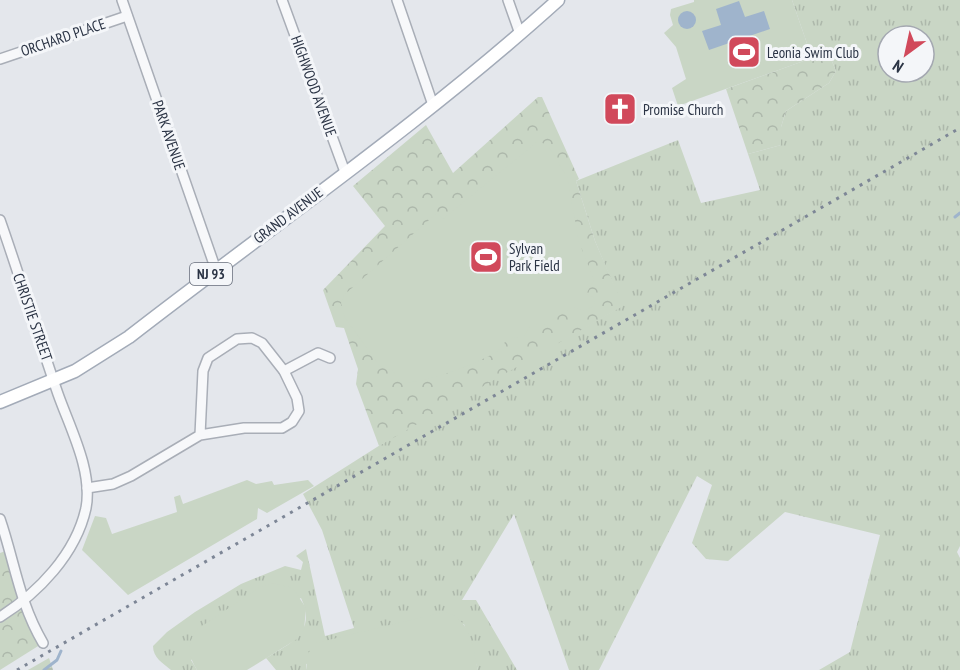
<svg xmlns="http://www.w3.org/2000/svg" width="960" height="670" font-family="'PT Sans Narrow',sans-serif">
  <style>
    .grass { fill: url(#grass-tufts); fill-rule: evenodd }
    .wetland { fill: url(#wetland-marsh) }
    .park { fill: url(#park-crowns) }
    .garden { fill: #c9d6c5 }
    .water { fill: #9fb4cc }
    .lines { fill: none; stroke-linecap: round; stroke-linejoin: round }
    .stream { stroke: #9fb4cc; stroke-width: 3 }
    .minor-casing { stroke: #a9aeb7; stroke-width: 12 }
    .major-casing { stroke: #a3abb8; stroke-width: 15 }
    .minor { stroke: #f7f8fa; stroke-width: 9 }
    .major { stroke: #fff; stroke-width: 12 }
    .rail { stroke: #7d8696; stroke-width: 3; stroke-dasharray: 3 6; stroke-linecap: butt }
    .labels { text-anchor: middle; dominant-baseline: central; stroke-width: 6; stroke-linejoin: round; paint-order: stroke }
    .shield { fill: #f4f6f9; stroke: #676e7b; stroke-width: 1.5 }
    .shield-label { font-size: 14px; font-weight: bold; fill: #2b3445 }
    .street-label { font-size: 15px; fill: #2b3445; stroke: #f4f6f9 }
    .poi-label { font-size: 15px; fill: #2b3445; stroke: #f4f6f9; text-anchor: start }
  </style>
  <defs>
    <pattern id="grass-tufts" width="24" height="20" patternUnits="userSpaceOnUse" patternTransform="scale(1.5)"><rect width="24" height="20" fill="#c9d6c5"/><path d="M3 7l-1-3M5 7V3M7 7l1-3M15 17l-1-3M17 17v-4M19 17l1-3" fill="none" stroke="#adb8ab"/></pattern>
    <pattern id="wetland-marsh" width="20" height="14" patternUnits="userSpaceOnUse" patternTransform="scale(1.5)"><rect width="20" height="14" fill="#c9d6c5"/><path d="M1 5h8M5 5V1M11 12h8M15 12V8" fill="none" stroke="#adb8ab"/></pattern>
    <pattern id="park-crowns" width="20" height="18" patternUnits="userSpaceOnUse" patternTransform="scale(1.5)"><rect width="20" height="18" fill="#c9d6c5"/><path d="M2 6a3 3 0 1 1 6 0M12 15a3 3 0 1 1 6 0" fill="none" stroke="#adb8ab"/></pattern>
  </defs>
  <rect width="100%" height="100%" fill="#e4e7ec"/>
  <path class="grass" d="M792 0H960V546L957 552 960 558V670H819L850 652 880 535 785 512 728 561 706 559 692 543 712 485 697 476 599 670H569L514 514 462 600H476L517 670H478L464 624 306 664 307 670H276L266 658C291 643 317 632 301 598L191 660 197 670H171C163 663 153 658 153 646L167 632 195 612 241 584 285 566 301 570 303 562 296 556 306 549 325 636 354 628 322 530 303 494 396 435 622 306 595 241 576 181 678 140 701 203 760 190 748 154 781 145V127L786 111 829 83 836 71 831 59 812 58ZM888 36H924V72H888Z"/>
  <polygon class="wetland" points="49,658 53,670 28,670"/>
  <g class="park">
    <polygon points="812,58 831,59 836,71 829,83 786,111 781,127 781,145 748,154 726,89"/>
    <polygon points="538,97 542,97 579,179 576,181 595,241 623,306 379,446 356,384 358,369 344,328 336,327 323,290 385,226 353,186 426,125 453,173"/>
    <polygon points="11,549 43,643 0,670 0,553"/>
  </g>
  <g class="garden">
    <polygon points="694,0 792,0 812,58 678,106 672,88 686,79 676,47 664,33 673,25 670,15 671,9 694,2"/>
    <path d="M537 142 547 144 567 177 579 242 594 280 586 294 593 297 595 305 584 311 572 307 543 326 531 324 524 336 507 339C505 341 504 344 502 347 491 360 416 387 400 382L393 371 380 366 345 318 341 303 344 295 437 213 443 219Z"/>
    <polygon points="247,480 256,484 272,481 274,485 308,480 314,486 267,513 258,508 257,519 128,595 82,550 95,516 106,518 112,534 177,512 174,497 180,495 183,504"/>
    <path d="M272 583 293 588 306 608 304 630 297 639 247 670H197C188 656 187 644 196 630L260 587Z"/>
    <path d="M444 612C471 617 473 649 478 670H307L306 656 316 643Z"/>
  </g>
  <g class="water">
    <polygon points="739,1 745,17 764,11 770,29 709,50 702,31 721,25 716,9"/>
    <circle cx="687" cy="20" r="9"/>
  </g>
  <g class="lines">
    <g class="stream">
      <polyline points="955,217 960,213"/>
      <polyline points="44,670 57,660 61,651"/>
    </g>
    <g class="minor-casing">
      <g id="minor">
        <polyline points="122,0 216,270"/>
        <polyline points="282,0 345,172"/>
        <polyline points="397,0 433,105"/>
        <polyline points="508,0 520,34"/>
        <polyline points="0,59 127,16"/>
        <path d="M0 220C20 277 38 336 58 394 70 428 93 471 86 508 76 554 38 593 0 617"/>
        <polyline points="284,371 318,353 330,358"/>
        <polyline points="87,488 113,484 131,476 200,435 244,428 282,428 292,422 299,411 297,398 284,371 262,343 252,338 237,339 208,358 203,371 200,435"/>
        <path d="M0 519C15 563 19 602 43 643"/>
      </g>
    </g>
    <g class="major-casing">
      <path id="major" d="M0 402 75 371 129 337C272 226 423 122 558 0"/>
    </g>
    <use href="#minor" class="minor"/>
    <use href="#major" class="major"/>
    <polyline class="rail" points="17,670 960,128"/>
  </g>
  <defs>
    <g id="stadium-square" transform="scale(1.725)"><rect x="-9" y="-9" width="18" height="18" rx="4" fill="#d1495b" stroke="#f4f6f9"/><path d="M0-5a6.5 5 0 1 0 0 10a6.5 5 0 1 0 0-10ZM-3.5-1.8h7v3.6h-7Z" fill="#fff"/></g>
    <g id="church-square" transform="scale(1.725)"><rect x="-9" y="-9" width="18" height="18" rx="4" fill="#d1495b" stroke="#f4f6f9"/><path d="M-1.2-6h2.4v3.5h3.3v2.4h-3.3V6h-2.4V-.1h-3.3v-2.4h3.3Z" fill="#fff"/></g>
  </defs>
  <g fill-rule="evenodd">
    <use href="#stadium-square" x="744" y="52"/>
    <use href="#church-square" x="620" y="109"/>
    <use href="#stadium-square" x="486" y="257"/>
  </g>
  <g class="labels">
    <rect class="shield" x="190" y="263" width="42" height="22" rx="4.5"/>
    <g class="shield-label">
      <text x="211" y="274">NJ 93</text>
    </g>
    <g class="street-label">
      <text transform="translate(63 37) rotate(-19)">ORCHARD PLACE</text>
      <text transform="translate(314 86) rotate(70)">HIGHWOOD AVENUE</text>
      <text transform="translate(169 135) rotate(71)">PARK AVENUE</text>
      <text transform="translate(288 215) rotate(-37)">GRAND AVENUE</text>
      <text transform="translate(33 317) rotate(71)">CHRISTIE STREET</text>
    </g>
    <g class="poi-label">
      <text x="767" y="52">Leonia Swim Club</text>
      <text x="643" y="109">Promise Church</text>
      <text x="509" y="248">Sylvan<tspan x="509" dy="17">Park Field</tspan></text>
    </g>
  </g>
  <g transform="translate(906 54) rotate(213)"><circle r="28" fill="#f4f6f9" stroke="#a4a8b1" stroke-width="1.5"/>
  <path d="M0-4.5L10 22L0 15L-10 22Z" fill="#d1495b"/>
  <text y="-9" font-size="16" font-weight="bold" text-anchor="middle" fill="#2b3445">N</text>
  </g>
</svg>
